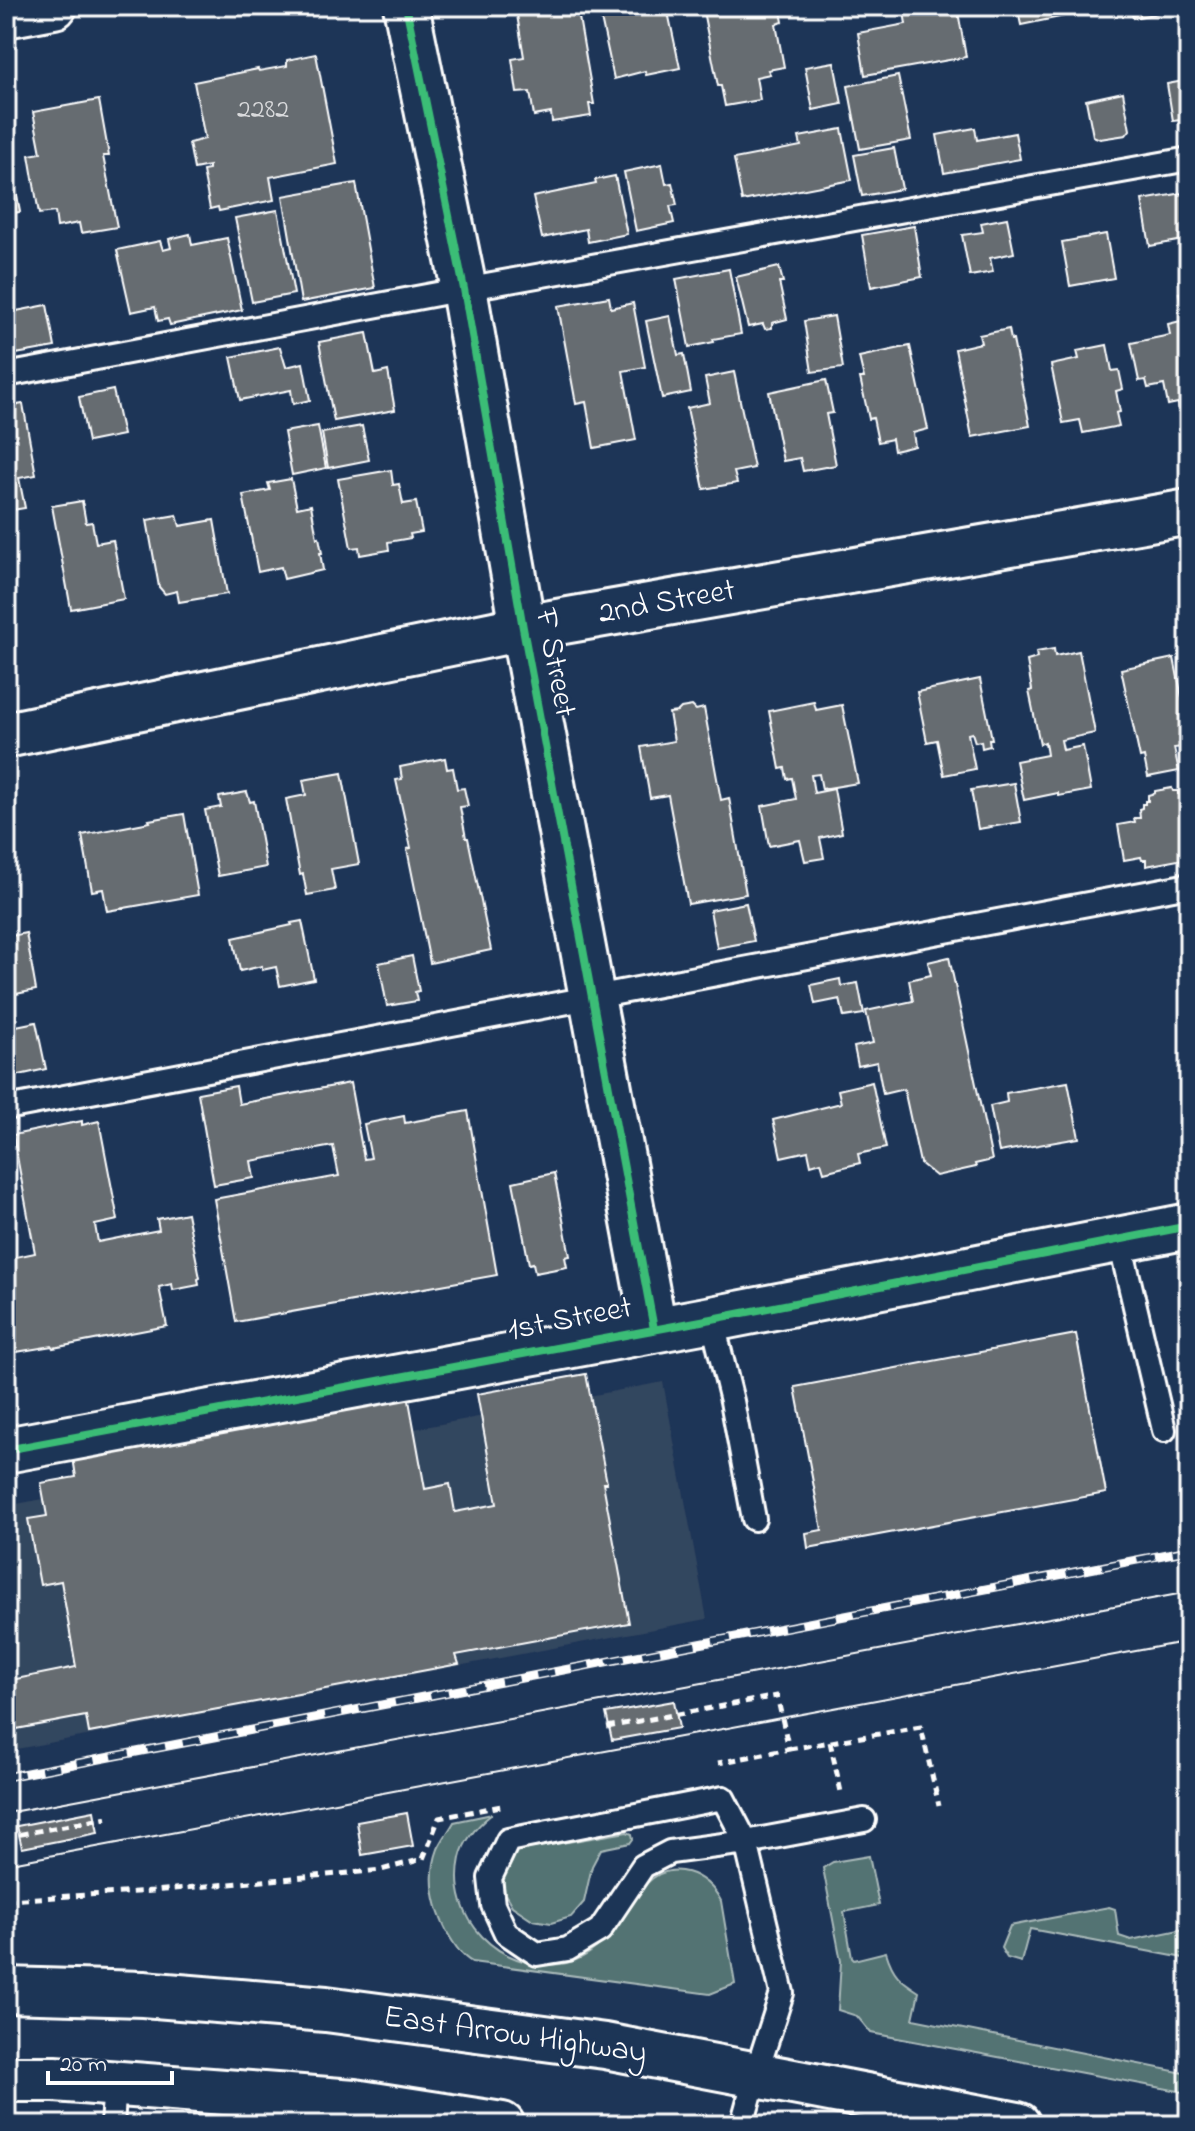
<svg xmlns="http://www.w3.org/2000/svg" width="1195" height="2131" font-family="'Indie Flower',sans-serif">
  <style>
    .built { fill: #33465f }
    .green { fill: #537373; stroke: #a9b9b9; stroke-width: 2 }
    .building { fill: #666c71; stroke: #fff; stroke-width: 2 }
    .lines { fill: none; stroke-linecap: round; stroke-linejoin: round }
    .service-casing { stroke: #fff; stroke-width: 28 }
    .minor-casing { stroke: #fff; stroke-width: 50 }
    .primary-casing { stroke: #fff; stroke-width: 50 }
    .path { stroke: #fff; stroke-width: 5; stroke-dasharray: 8 6; stroke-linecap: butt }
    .service { stroke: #1d3557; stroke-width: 22 }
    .minor { stroke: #1d3557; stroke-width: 44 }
    .primary { stroke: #1d3557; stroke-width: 44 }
    .tram { stroke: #fff; stroke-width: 2 }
    .rail-casing { stroke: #fff; stroke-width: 9 }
    .rail { stroke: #1d3557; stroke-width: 6; stroke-dasharray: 18; stroke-linecap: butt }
    .cycleway-casing { stroke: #1d3557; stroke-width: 13 }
    .cycleway { stroke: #3abd76; stroke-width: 8 }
    .labels { text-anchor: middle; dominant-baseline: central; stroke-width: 6; stroke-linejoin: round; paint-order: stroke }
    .number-label { font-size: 28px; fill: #d9dadc }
    .street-label { font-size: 32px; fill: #fff; stroke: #1d3557 }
  </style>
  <rect width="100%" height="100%" fill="#1d3557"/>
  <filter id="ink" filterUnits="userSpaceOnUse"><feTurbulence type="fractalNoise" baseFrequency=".0125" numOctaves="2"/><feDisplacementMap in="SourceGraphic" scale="16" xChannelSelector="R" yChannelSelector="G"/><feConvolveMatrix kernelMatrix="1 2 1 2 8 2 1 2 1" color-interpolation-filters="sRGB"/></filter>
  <g filter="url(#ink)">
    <polygon class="built" points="663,1382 707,1619 6,1751 6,1506"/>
    <g class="green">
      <path d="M492 1814C478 1825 464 1840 460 1858 447 1919 499 1971 560 1964 584 1962 604 1943 618 1924 628 1911 634 1896 646 1884 671 1858 707 1873 721 1901L735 1984 710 1994 472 1962C461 1956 454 1944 448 1934 434 1907 427 1878 438 1849 442 1840 449 1831 454 1822Z"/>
      <polygon points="627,1832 632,1834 633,1839 630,1843 601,1849 592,1866 584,1902 571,1917 551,1923 533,1920 512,1906 505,1894 503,1873 514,1851"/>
      <path d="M869 1856 879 1905 844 1912 852 1958 854 1960 886 1952C893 1975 900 1980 919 1992L913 2019 1189 2074V2093L871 2033 857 2016 838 2010 841 1961 823 1868 833 1862Z"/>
      <polygon points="1109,1907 1115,1909 1119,1936 1131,1940 1189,1928 1189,1959 1030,1929 1021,1962 1007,1958 1001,1948 1010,1926"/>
    </g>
    <g class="building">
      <polygon points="569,6 577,6 594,104 589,104 591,116 552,122 551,113 534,116 530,92 517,93 512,59 524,57 517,15"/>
      <polygon points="614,6 659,6 659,9 664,13 668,12 680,68 646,75 645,71 614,79 599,9"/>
      <polygon points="702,6 780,6 783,22 776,24 784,67 768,70 770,74 756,77 760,100 725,106 721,86 718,86"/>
      <polygon points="903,6 957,6 966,57 865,75 858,33 906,24"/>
      <polygon points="1017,6 1088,6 1089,11 1021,25"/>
      <polygon points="1130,6 1185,6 1185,8 1133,18"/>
      <polygon points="316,54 337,164 270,177 274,200 219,211 218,207 210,209 203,171 209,170 209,166 194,169 189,143 205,139 194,82 258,69 259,71 287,66 287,60"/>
      <polygon points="834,62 842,104 813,110 805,67"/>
      <polygon points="898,76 911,140 860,149 848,86"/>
      <polygon points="1189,80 1189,119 1173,121 1167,84"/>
      <polygon points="1123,92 1130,130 1126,135 1100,139 1093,136 1086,100"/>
      <polygon points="99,100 109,156 103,156 117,227 81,233 79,223 57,227 55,212 39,214 29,155 41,153 33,112"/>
      <polygon points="975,128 977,140 1015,133 1020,159 944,173 937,135"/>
      <polygon points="842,129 852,180 742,201 734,159 801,146 799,137"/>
      <polygon points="894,148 902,189 862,196 854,155"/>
      <polygon points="662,164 666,184 672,183 677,205 670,206 674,223 636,231 624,172"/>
      <polygon points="615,176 627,234 588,242 586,229 542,238 533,197 596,184 595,180"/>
      <polygon points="14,180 20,212 6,214 6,181"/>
      <polygon points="356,183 375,288 301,302 283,196"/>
      <polygon points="1189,192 1189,239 1150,246 1142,200"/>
      <polygon points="278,210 294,294 252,302 235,218"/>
      <polygon points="1007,218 1014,253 990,258 993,272 970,276 962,235 983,232 981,223"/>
      <polygon points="914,226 922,277 871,287 862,235"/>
      <polygon points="190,234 192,245 227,238 242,310 170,325 168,319 158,321 155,307 131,312 117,250 160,241 163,250 171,248 169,239"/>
      <polygon points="1106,234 1114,278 1070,286 1062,242"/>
      <polygon points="779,267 783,282 779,282 787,319 772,323 772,328 765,329 763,324 748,327 736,277"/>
      <polygon points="729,269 741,334 713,339 714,342 689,347 676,279"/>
      <polygon points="1189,290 1189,414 1180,416 1178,403 1168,405 1164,385 1148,388 1146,380 1139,381 1131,343 1170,335 1168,324 1185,320 1179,293"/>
      <polygon points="609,297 611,308 633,303 645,367 623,371 636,440 594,448 586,402 576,404 558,306"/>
      <polygon points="47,305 55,347 10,355 6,335 6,313"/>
      <polygon points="670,316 678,355 684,354 691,392 662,398 646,321"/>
      <polygon points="834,316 843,368 812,372 804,321"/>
      <polygon points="1009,329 1011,340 1013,340 1030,426 972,437 955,349 981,343 979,335"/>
      <polygon points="367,333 375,374 388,371 395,410 334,421 319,342"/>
      <polygon points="1107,345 1112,371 1119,370 1123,389 1116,391 1120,412 1116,413 1119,426 1083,433 1080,420 1063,423 1051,365 1079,359 1077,351"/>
      <polygon points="910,346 928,429 913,433 915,446 894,451 892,439 878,442 873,418 869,419 860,378 864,378 859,357"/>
      <polygon points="280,347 286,367 303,363 310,400 293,404 291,390 240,400 231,357"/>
      <polygon points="734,372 754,468 734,472 737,483 704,489 687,408 710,403 705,378"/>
      <polygon points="826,380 833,413 826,414 836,465 803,471 800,458 783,461 769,392"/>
      <polygon points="113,390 123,435 88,442 79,397"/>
      <polygon points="23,404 36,475 19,478 25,508 6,511 6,407"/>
      <polygon points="318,426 326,468 292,475 284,432"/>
      <polygon points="362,426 369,460 328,468 322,433"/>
      <polygon points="391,470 393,485 399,484 403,504 416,502 422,532 410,534 411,538 388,542 389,550 360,555 359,547 351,548 338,479"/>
      <polygon points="291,479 297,508 311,505 317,538 319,537 322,553 320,553 323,570 284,579 281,567 258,572 243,495 270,490 268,483"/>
      <polygon points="82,501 86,523 92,522 96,543 113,540 124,599 71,609 52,506"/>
      <polygon points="177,515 180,526 214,520 227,594 179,602 177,591 165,594 159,587 147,520"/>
      <polygon points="1054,649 1055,656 1079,651 1095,733 1061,740 1063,750 1083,746 1091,790 1058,796 1058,793 1024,800 1016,761 1047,755 1045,742 1040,744 1029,691 1032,690 1027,661 1037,658 1036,652"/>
      <polygon points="1174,658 1189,732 1189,746 1174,748 1179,771 1148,777 1144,757 1140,758 1121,669"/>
      <polygon points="980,679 992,739 989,739 990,746 982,748 981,741 975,742 972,733 968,734 975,769 944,775 937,740 927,742 917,692"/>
      <polygon points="814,702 816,710 842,705 858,783 822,789 819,774 811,775 814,793 834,789 842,833 820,838 824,858 805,861 800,840 769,846 762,806 796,799 792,778 787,779 785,768 780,769 769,711"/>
      <polygon points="692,706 696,710 704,708 721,800 729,798 746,894 688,904 668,795 650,798 641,747 674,741 669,713 677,712 681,708"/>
      <polygon points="445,758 447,769 453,768 457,789 464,788 468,806 460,807 466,838 468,838 491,950 430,963 407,849 411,848 396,780 402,779 400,767"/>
      <polygon points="342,773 359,864 331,869 335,890 307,895 303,874 300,875 286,799 306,795 303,780"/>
      <polygon points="1014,783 1021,822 978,829 971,790"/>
      <polygon points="1172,788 1173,791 1178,791 1178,794 1182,794 1185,810 1188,809 1189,858 1146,866 1146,860 1142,860 1141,857 1124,860 1118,825 1135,822 1134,818 1140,818 1139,809 1142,808 1142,804 1145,804 1145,801 1148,801 1148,795 1155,793 1155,791"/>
      <polygon points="247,792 250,802 254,801 266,867 218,876 205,810 221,807 219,797"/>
      <polygon points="184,814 198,895 107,911 103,889 92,891 82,835 150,822 149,820"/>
      <polygon points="746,903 754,941 717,948 710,910"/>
      <polygon points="302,921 314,979 280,986 276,967 262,970 262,966 240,971 233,938 292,925 291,923"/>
      <polygon points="26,933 36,990 11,995 9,984 6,985 6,937"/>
      <polygon points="412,956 419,991 415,992 417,1001 387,1006 379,963"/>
      <polygon points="949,957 992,1160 975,1164 976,1167 936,1176 920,1163 904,1089 883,1094 877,1062 858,1066 854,1047 873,1043 866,1011 913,1001 909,980 931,975 928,962"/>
      <polygon points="840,979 841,986 858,983 864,1014 844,1017 840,999 815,1004 811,985"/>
      <polygon points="36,1022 46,1069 6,1078 6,1028"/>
      <polygon points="872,1082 886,1148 858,1154 860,1163 824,1172 821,1162 811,1165 808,1151 781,1157 773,1120 841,1103 838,1090"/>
      <polygon points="1068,1082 1079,1138 999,1152 990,1106 1007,1102 1006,1093"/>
      <polygon points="350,1083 364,1159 371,1158 364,1124 404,1116 405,1123 468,1111 497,1275 236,1322 214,1199 339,1176 333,1146 251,1161 254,1178 214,1185 198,1093 236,1086 239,1104"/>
      <polygon points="82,1121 82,1125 99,1121 118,1220 95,1225 98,1242 159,1230 157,1219 187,1213 200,1278 198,1279 199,1285 173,1290 172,1284 159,1287 167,1326 53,1348 52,1346 10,1353 6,1331 6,1259 35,1253 13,1135"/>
      <polygon points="554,1173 570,1256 565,1257 567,1267 535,1273 533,1263 529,1264 513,1182"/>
      <polygon points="1076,1334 1106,1493 808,1548 806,1533 822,1530 795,1387"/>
      <polygon points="586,1374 607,1483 603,1483 629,1623 456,1655 459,1664 89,1733 86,1716 6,1731 6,1681 76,1667 61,1581 40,1585 28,1519 47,1516 41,1483 76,1477 72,1451 407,1389 425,1489 450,1484 455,1512 497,1504 477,1394"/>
      <polygon points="674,1701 679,1728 612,1740 606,1713"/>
      <polygon points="94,1811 98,1833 22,1848 17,1826"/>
      <polygon points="407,1813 413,1846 362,1855 357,1822"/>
    </g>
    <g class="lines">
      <g class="service-casing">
        <g id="service">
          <polyline points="6,375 464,289 1189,159"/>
          <polyline points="6,1108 1189,885"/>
          <polyline points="1119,1238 1164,1430"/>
          <polyline points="712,1319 732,1401 754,1519"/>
          <polyline points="112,2125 115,2084"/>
          <polyline points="742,2125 756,2074 782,1993 746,1842 723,1798 508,1840 490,1878 493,1905 506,1933 537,1954 568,1949 600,1930 643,1866 670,1852 746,1842 864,1820"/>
        </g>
      </g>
      <g class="minor-casing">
        <g id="minor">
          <polyline points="406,6 464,289 523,628 654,1329"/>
          <polyline points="6,15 54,6"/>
          <polyline points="6,735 523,628 1189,512"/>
          <polyline points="6,1450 712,1319 1189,1226"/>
        </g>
      </g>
      <g class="primary-casing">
        <g id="primary">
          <polyline points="6,1990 143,1994 326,2009 605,2046 1018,2125"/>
          <polyline points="6,2079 55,2079 354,2102 502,2125"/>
        </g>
      </g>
      <g class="path">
        <polyline points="607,1727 777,1696 789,1749 718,1763"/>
        <polyline points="830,1742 841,1792"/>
        <polyline points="789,1749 921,1727 939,1806"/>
        <polyline points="6,1837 107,1818"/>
        <polyline points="6,1900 153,1891 381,1870 423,1859 439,1818 501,1806"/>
      </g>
      <use href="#service" class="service"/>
      <use href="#minor" class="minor"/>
      <use href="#primary" class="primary"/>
      <g class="tram">
        <polyline points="6,1813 1189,1592"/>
        <polyline points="6,1864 1189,1641"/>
      </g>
      <g class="rail-casing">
        <polyline id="rail" points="6,1777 1189,1550"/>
      </g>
      <use href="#rail" class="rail"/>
      <g class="cycleway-casing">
        <g id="cycleway">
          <polyline points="406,6 464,289 523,628 654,1329"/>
          <polyline points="6,1450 712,1319 1189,1226"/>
        </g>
      </g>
      <use href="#cycleway" class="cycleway"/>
    </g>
  </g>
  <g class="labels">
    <g class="number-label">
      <text x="263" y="110">2282</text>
    </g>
    <g class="street-label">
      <text transform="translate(667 603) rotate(-10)">2nd Street</text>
      <text transform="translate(554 663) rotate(79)">F Street</text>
      <text transform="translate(570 1320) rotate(-11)">1st Street</text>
      <text transform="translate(515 2036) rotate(8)">East Arrow Highway</text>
    </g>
  </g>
  <rect width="1195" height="2131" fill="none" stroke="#1d3557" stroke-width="32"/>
  <rect x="16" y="16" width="1163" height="2099" fill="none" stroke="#fff" stroke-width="3" filter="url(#ink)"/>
  <path d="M48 2071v12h124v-12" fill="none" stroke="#ffffff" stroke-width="4"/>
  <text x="60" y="2071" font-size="24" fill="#ffffff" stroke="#1d3557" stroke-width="6" paint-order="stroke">20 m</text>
</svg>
